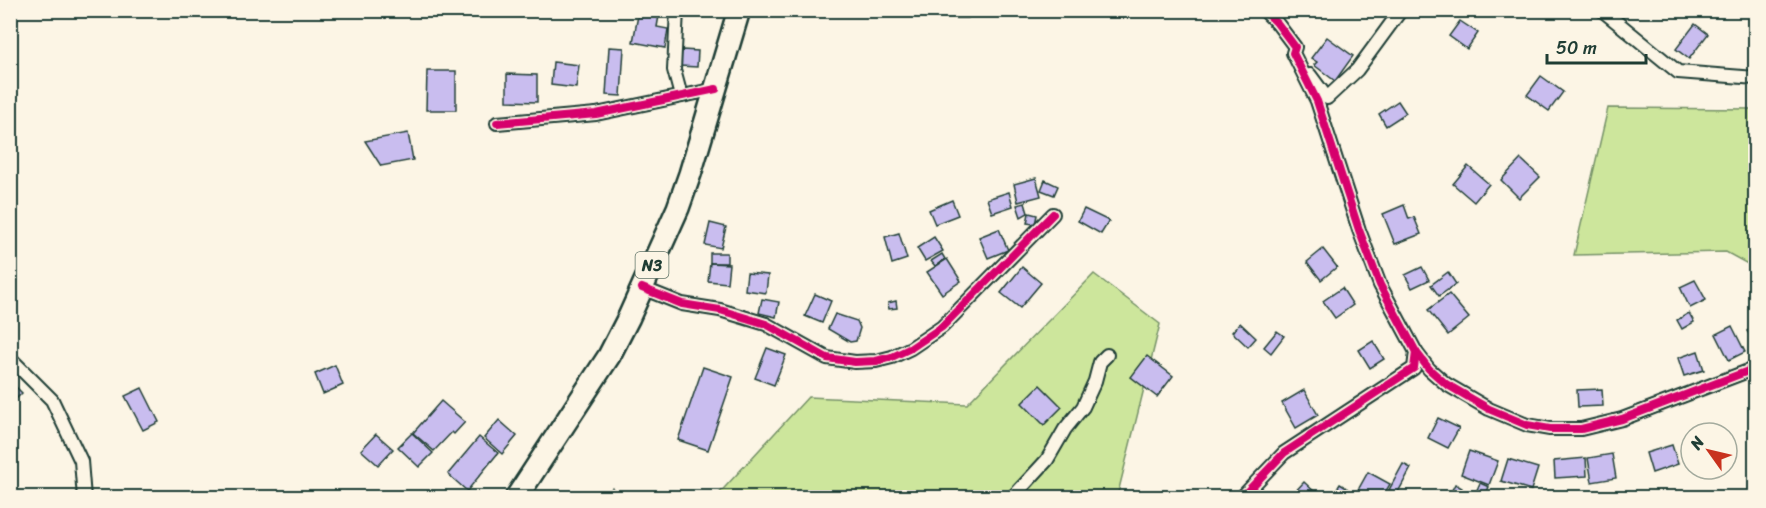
<svg xmlns="http://www.w3.org/2000/svg" width="1766" height="508" font-family="Sriracha,sans-serif">
  <style>
    .green { fill: #cde69c; stroke: #769268; stroke-width: 1.5 }
    .building { fill: #c9bdef; stroke: #1f3d34; stroke-width: 1.5 }
    .lines { fill: none; stroke-linecap: round; stroke-linejoin: round }
    .minor-casing { stroke: #1f3d34; stroke-width: 16 }
    .trunk-casing { stroke: #1f3d34; stroke-width: 26 }
    .minor { stroke: #fcf5e5; stroke-width: 12 }
    .trunk { stroke: #fcf5e5; stroke-width: 21 }
    .cycleway-casing { stroke: #fcf5e5; stroke-width: 11 }
    .cycleway { stroke: #d6006c; stroke-width: 8 }
    .labels { text-anchor: middle; dominant-baseline: central; stroke-width: 4.5; stroke-linejoin: round; paint-order: stroke }
    .shield { fill: #fcf5e5; stroke: #617469; stroke-width: 1.5 }
    .shield-label { font-size: 16px; font-weight: bold; fill: #1f3d34 }
  </style>
  <rect width="100%" height="100%" fill="#fcf5e5"/>
  <filter id="ink" filterUnits="userSpaceOnUse"><feTurbulence type="fractalNoise" baseFrequency=".0167" numOctaves="2"/><feDisplacementMap in="SourceGraphic" scale="12" xChannelSelector="R" yChannelSelector="G"/><feConvolveMatrix kernelMatrix="1 2 1 2 8 2 1 2 1" color-interpolation-filters="sRGB"/></filter>
  <g filter="url(#ink)">
    <g class="green">
      <polygon points="1608,108 1755,109 1755,268 1726,252 1574,255"/>
      <polygon points="1094,274 1160,324 1117,497 715,498 808,397 967,404"/>
    </g>
    <g class="building">
      <polygon points="639,10 660,10 657,27 668,29 665,48 633,42"/>
      <rect x="945" y="10" width="23" height="8"/>
      <polygon points="1460,21 1478,33 1467,49 1449,36"/>
      <polygon points="1695,24 1708,34 1689,59 1676,49"/>
      <polygon points="1327,37 1353,56 1335,81 1314,65 1317,62 1311,58"/>
      <polygon points="609,47 624,48 621,96 606,95"/>
      <polygon points="682,50 698,51 697,67 680,66"/>
      <polygon points="553,62 579,65 576,88 551,85"/>
      <polygon points="427,71 456,71 456,110 426,110"/>
      <polygon points="507,74 537,75 537,102 507,101"/>
      <polygon points="1541,76 1563,92 1549,111 1527,95"/>
      <polygon points="1398,101 1406,113 1386,126 1379,114"/>
      <polygon points="408,133 413,160 381,166 365,141"/>
      <polygon points="1521,159 1540,177 1519,198 1501,180"/>
      <polygon points="1468,166 1489,184 1474,202 1453,184"/>
      <polygon points="1036,178 1041,196 1018,202 1014,184"/>
      <polygon points="1045,180 1058,186 1054,195 1041,190"/>
      <polygon points="1009,192 1013,206 992,213 987,199"/>
      <polygon points="952,200 958,215 935,224 929,210"/>
      <polygon points="1025,203 1028,213 1021,217 1017,205"/>
      <polygon points="1404,205 1409,219 1414,217 1421,234 1395,244 1383,214"/>
      <polygon points="1084,209 1109,221 1101,234 1078,221"/>
      <polygon points="1029,213 1037,215 1035,224 1027,223"/>
      <polygon points="710,223 726,227 721,248 705,245"/>
      <polygon points="999,229 1008,250 988,258 979,237"/>
      <polygon points="899,233 907,259 892,264 885,237"/>
      <polygon points="934,237 943,251 925,261 917,248"/>
      <polygon points="1323,249 1337,267 1321,280 1307,262"/>
      <rect x="710" y="253" width="17" height="10"/>
      <polygon points="942,254 945,259 935,266 931,261"/>
      <polygon points="947,259 961,281 942,294 927,272"/>
      <polygon points="710,263 729,264 727,283 708,281"/>
      <polygon points="1022,267 1041,283 1020,308 1001,293"/>
      <polygon points="1422,267 1429,280 1412,288 1405,275"/>
      <polygon points="1448,272 1456,284 1439,296 1431,285"/>
      <polygon points="747,273 768,275 766,293 745,290"/>
      <polygon points="1695,280 1706,300 1690,308 1680,287"/>
      <polygon points="1342,288 1353,305 1335,318 1323,301"/>
      <polygon points="815,294 831,301 822,323 805,316"/>
      <polygon points="1449,294 1469,318 1448,335 1428,310"/>
      <polygon points="762,299 779,302 776,317 759,313"/>
      <polygon points="896,301 897,308 889,309 888,303"/>
      <polygon points="1689,313 1694,322 1682,329 1677,320"/>
      <polygon points="835,314 857,321 860,328 856,341 850,342 828,329"/>
      <polygon points="1240,323 1256,338 1248,347 1232,332"/>
      <polygon points="1732,326 1745,352 1729,360 1716,334"/>
      <polygon points="1755,326 1756,327 1756,344 1747,331"/>
      <polygon points="1277,331 1284,336 1271,353 1264,347"/>
      <polygon points="1373,341 1384,359 1370,368 1359,350"/>
      <polygon points="767,348 786,355 774,385 755,378"/>
      <polygon points="1698,351 1704,370 1684,376 1678,358"/>
      <polygon points="1147,356 1173,376 1157,397 1131,377"/>
      <polygon points="335,365 343,385 323,394 315,374"/>
      <polygon points="703,367 733,377 708,450 678,440"/>
      <polygon points="10,381 22,393 10,405"/>
      <polygon points="1040,385 1062,407 1044,425 1022,403"/>
      <polygon points="142,388 159,422 143,430 125,396"/>
      <polygon points="1602,389 1603,406 1578,407 1577,390"/>
      <polygon points="1304,390 1318,415 1296,428 1282,403"/>
      <polygon points="441,401 465,422 454,434 452,432 434,451 413,433"/>
      <polygon points="1438,418 1459,428 1448,448 1428,438"/>
      <polygon points="499,420 517,436 502,454 484,438"/>
      <polygon points="412,433 433,453 419,467 398,447"/>
      <polygon points="376,434 393,449 378,465 361,450"/>
      <polygon points="479,437 498,453 467,491 448,474"/>
      <polygon points="1691,439 1691,453 1686,454 1683,441"/>
      <polygon points="1672,445 1678,464 1652,473 1646,453"/>
      <polygon points="1469,451 1498,461 1489,485 1461,474"/>
      <polygon points="1612,454 1616,478 1592,482 1588,458"/>
      <polygon points="1586,458 1587,476 1555,478 1554,461"/>
      <polygon points="1508,459 1538,468 1531,490 1501,481"/>
      <polygon points="1403,464 1411,468 1397,494 1389,490"/>
      <polygon points="1368,472 1390,484 1386,491 1394,495 1393,498 1372,498 1358,490"/>
      <polygon points="1304,482 1317,494 1314,498 1289,498"/>
      <polygon points="1480,483 1489,487 1485,496 1476,492"/>
      <polygon points="1340,484 1358,495 1357,498 1338,498 1333,495"/>
      <polygon points="1455,484 1462,488 1459,494 1452,490"/>
      <polygon points="612,488 623,498 603,498"/>
    </g>
    <g class="lines">
      <g class="minor-casing">
        <g id="minor">
          <polyline points="677,10 674,70 681,96"/>
          <polyline points="1264,10 1277,23 1295,47 1293,53 1317,101 1359,230 1380,285 1416,352 1429,369 1446,384 1489,409 1527,425 1550,429 1581,429 1622,419 1756,368"/>
          <polyline points="1602,10 1678,72 1756,78"/>
          <polyline points="1310,75 1327,98 1357,70 1401,10"/>
          <polyline points="497,123 596,114 716,89"/>
          <polyline points="642,288 682,304 720,310 766,324 827,358 855,362 876,361 892,357 911,348 942,327 1053,214"/>
          <polyline points="10,358 52,400 81,461 84,498"/>
          <polyline points="1012,498 1047,460 1065,429 1083,407 1095,381 1100,362 1107,355"/>
          <polyline points="1241,498 1284,453 1414,368 1416,352"/>
        </g>
      </g>
      <g class="trunk-casing">
        <polyline id="trunk" points="516,498 609,356 629,317 678,208 690,174 739,10"/>
      </g>
      <use href="#minor" class="minor"/>
      <use href="#trunk" class="trunk"/>
      <g class="cycleway-casing">
        <g id="cycleway">
          <polyline points="1264,10 1277,23 1295,47 1293,53 1317,101 1359,230 1380,285 1416,352 1429,369 1446,384 1489,409 1527,425 1550,429 1581,429 1622,419 1756,368"/>
          <polyline points="497,123 596,114 716,89"/>
          <polyline points="642,288 682,304 720,310 766,324 827,358 855,362 876,361 892,357 911,348 942,327 1053,214"/>
          <polyline points="1241,498 1284,453 1414,368 1416,352"/>
        </g>
      </g>
      <use href="#cycleway" class="cycleway"/>
    </g>
  </g>
  <g class="labels">
    <rect class="shield" x="635.5" y="252" width="33" height="26" rx="4.5"/>
    <g class="shield-label">
      <text x="652" y="265">N3</text>
    </g>
  </g>
  <rect width="1766" height="508" fill="none" stroke="#fcf5e5" stroke-width="36"/>
  <rect x="18" y="18" width="1730" height="472" fill="none" stroke="#1f3d34" stroke-width="2" filter="url(#ink)"/>
  <g transform="translate(1709 451) rotate(304)"><circle r="28" fill="#fcf5e5" stroke="#a4ab9e" stroke-width="1.5"/>
  <path d="M0-4.5L10 22L0 15L-10 22Z" fill="#c8321e"/>
  <text y="-9" font-size="16" font-weight="bold" text-anchor="middle" fill="#1f3d34">N</text>
  </g>
  <path d="M1547 54v9h99v-9" fill="none" stroke="#1f3d34" stroke-width="3"/>
  <text x="1556" y="54" font-size="18" fill="#1f3d34" stroke="#fcf5e5" stroke-width="4.5" paint-order="stroke">50 m</text>
</svg>
